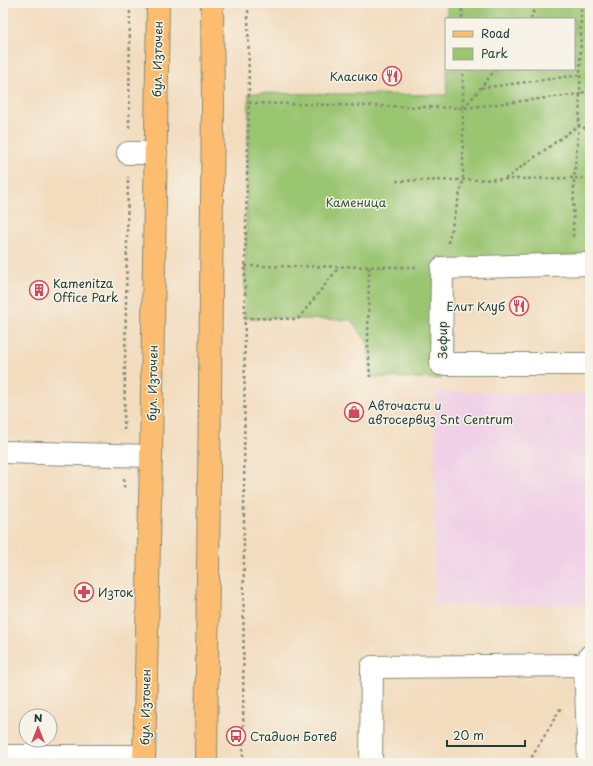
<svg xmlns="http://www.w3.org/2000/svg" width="593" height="766" font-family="'Playpen Sans',sans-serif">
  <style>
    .built { fill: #efd0e6 }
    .green { fill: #9ac571; stroke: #5c8152 }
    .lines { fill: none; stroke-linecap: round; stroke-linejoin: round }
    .minor-casing { stroke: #888c79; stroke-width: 24 }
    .major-casing { stroke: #888c79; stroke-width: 24 }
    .path { stroke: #888c79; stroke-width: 2.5; stroke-dasharray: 3 3; stroke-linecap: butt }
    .minor { stroke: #fff; stroke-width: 22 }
    .major { stroke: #fcbd6f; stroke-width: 22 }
    .labels { text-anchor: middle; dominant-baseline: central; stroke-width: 3; stroke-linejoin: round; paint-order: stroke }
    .street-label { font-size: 12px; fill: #1f3d34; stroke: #f7f3e8 }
    .poi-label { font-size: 12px; fill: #1f3d34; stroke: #f7f3e8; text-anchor: start }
    .park-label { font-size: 12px; fill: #385840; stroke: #f7f3e8 }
  </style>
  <rect width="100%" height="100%" fill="#f7f3e8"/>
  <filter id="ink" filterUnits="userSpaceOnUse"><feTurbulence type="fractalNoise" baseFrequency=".025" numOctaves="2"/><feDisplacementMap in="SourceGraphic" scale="8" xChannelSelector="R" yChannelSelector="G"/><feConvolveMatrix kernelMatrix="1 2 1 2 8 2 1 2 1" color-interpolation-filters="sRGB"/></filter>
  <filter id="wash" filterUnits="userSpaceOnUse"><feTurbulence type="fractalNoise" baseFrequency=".012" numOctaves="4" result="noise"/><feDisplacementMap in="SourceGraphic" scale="16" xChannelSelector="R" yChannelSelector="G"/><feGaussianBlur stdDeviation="0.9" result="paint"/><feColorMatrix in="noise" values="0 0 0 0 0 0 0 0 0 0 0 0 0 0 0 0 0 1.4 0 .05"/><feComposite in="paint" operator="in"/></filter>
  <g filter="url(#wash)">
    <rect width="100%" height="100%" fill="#f2dcbe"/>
    <polygon class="built" points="435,391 590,394 590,605 434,605"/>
    <polygon class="green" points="447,3 590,3 590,266 442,268 441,379 370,377 368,343 351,320 244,318 249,93 447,95 447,69 574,69 574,19 447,19"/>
  </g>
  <g filter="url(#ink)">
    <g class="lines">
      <g class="minor-casing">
        <g id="minor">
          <polyline points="128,153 156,153"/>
          <polyline points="590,264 442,268 441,364 590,364"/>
          <polyline points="3,452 151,456"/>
          <polyline points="3,756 144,756"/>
          <polyline points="371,763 372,667 585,665"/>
          <polyline points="589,763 585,665 590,656"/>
        </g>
      </g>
      <g class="major-casing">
        <g id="major">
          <polyline points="144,763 151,456 158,3"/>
          <polyline points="206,763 213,105 212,3"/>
        </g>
      </g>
      <g class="path">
        <polyline points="462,3 462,19"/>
        <polyline points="531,19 536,3"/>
        <polyline points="481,88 580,75"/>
        <polyline points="590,89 580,94 579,125 574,178 590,179"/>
        <polyline points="249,103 464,108 580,94 581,3"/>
        <polyline points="464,108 496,69"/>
        <polyline points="129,128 130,3"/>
        <polyline points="505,179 579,125 590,131"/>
        <polyline points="396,181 574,178 573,240"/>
        <polyline points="448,243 463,180 463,69"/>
        <polyline points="245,266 418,267"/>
        <polyline points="369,267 368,343 370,377"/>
        <polyline points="244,318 298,319 339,267"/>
        <polyline points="124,430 128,177"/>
        <polyline points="124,479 124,490"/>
        <polyline points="243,763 245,266 249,93 248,3"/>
        <polyline points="530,763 530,760 562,706"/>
      </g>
      <use href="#minor" class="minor"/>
      <use href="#major" class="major"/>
    </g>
  </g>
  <defs>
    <g id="restaurant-ring" transform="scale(1)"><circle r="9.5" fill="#f7f3e8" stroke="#d1495b" stroke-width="1.5"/><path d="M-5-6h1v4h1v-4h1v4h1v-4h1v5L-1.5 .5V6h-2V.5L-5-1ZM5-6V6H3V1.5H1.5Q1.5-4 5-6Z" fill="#d1495b"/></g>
    <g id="building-ring" transform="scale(1)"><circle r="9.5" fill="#f7f3e8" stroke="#d1495b" stroke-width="1.5"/><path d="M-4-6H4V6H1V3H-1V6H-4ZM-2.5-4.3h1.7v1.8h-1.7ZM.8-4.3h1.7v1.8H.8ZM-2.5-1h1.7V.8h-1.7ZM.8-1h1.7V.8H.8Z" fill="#d1495b"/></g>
    <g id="shop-ring" transform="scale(1)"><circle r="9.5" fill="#f7f3e8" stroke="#d1495b" stroke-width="1.5"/><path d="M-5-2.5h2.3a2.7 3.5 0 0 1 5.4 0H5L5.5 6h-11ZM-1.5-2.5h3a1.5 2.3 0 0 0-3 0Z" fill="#d1495b"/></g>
    <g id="pharmacy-ring" transform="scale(1)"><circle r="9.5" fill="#f7f3e8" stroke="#d1495b" stroke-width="1.5"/><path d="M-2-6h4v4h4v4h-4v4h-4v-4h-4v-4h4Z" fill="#d1495b"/></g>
    <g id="bus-ring" transform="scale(1)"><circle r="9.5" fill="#f7f3e8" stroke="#d1495b" stroke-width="1.5"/><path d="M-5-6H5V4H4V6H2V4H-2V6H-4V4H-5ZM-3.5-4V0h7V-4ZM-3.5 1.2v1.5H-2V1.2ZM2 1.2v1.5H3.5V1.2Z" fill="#d1495b"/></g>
  </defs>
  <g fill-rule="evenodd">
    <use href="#restaurant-ring" x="392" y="76"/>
    <use href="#building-ring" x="39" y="290"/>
    <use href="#restaurant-ring" x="519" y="306"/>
    <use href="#shop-ring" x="354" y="412"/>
    <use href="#pharmacy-ring" x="84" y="592"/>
    <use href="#bus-ring" x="236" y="736"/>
  </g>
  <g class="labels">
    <g class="street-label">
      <text transform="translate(157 59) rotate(-89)">бул. Източен</text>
      <text transform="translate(442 340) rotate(-91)">Зефир</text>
      <text transform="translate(152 383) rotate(-89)">бул. Източен</text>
      <text transform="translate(145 707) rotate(-89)">бул. Източен</text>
    </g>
    <g class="poi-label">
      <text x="378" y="76" text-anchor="end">Класико</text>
      <text x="53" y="283">Kamenitza<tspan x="53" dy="14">Office Park</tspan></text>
      <text x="505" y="306" text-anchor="end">Елит Клуб</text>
      <text x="368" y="405">Авточасти и<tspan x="368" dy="14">автосервиз Snt Centrum</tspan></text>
      <text x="98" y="592">Изток</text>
      <text x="250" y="736">Стадион Ботев</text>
    </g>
    <g class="park-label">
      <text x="356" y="202">Каменица</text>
    </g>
  </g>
  <rect width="593" height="766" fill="none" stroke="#f7f3e8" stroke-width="16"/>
  <rect x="445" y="18" width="130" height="52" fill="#f7f3e8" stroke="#a1aaa0"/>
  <rect x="453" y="31" width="20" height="6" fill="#fcbd6f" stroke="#a1aaa0"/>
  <text x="481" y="38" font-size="12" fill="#1f3d34">Road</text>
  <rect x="453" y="48" width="20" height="12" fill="#9ac571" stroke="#a1aaa0"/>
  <text x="481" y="58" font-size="12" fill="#1f3d34">Park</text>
  <g transform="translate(38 728)"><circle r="19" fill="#f7f3e8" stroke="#a1aaa0"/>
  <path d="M0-3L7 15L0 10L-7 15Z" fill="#d1495b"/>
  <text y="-6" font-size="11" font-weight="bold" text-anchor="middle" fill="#1f3d34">N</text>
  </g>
  <path d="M447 740v6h78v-6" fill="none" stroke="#1f3d34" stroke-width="2"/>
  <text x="453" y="740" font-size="12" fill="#1f3d34" stroke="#f7f3e8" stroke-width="3" paint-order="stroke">20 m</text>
</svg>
